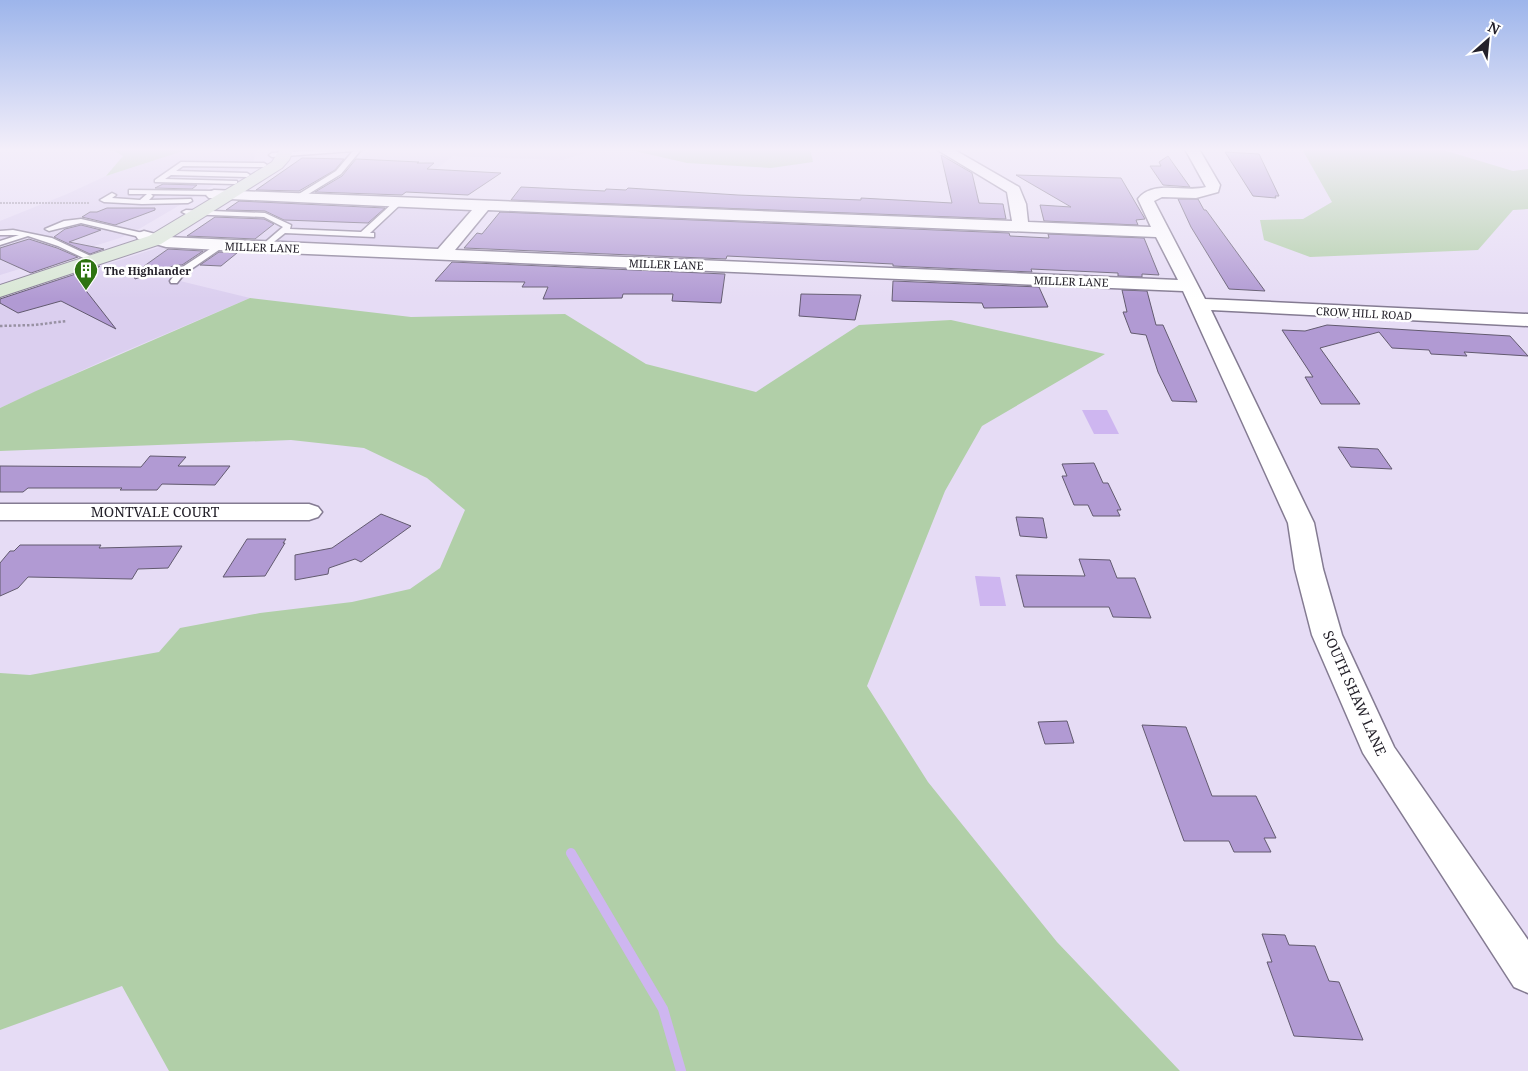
<svg xmlns="http://www.w3.org/2000/svg" width="1528" height="1071" font-family="'Noto Serif',serif">
  <style>
    .built { fill: #dbcfef }
    .green { fill: #b1cfa8 }
    .water { fill: #ceb6f0 }
    .lines { fill: none; stroke-linecap: round; stroke-linejoin: round }
    .stream { stroke: #ceb6f0; stroke-width: 10 }
    .building { fill: #b19ad3; stroke: #625a6f }
    .service-casing { stroke: #847b92; stroke-width: 3 }
    .minor-casing { stroke: #847b92; stroke-width: 3 }
    .secondary-casing { stroke: #847b92; stroke-width: 2 }
    .path-far1 { stroke: #9891a3; stroke-width: 2; stroke-dasharray: 2 1; stroke-linecap: butt }
    .path { stroke: #9891a3; stroke-width: 2.5; stroke-dasharray: 2.5 2; stroke-linecap: butt }
    .service { fill: #fff; fill-rule: evenodd }
    .minor { fill: #fff; fill-rule: evenodd }
    .secondary { fill: #d9e8d5; fill-rule: evenodd }
    .labels { text-anchor: middle; dominant-baseline: central; stroke-width: 5; stroke-linejoin: round; paint-order: stroke }
    .far-street-label { font-size: 11px; fill: #24212a; stroke: #fff }
    .far-poi-label { font-size: 11px; font-weight: bold; fill: #24212a; stroke: #fff; text-anchor: start }
    .street-label { font-size: 14px; fill: #24212a; stroke: #fff }
  </style>
  <rect width="100%" height="100%" fill="#e6dcf5"/>
  <g class="built">
    <polygon points="184,149 257,149 253,162 139,229 120,238 0,275 0,221 67,194 106,176 180,152"/>
    <polygon points="371,149 626,149 631,151 589,152 562,160 453,156 436,169 428,171 351,168 314,194 255,191 302,157 361,158"/>
    <polygon points="251,202 473,210 439,249 185,237 232,206"/>
    <polygon points="160,247 227,250 193,270 180,281 250,298 109,358 0,408 0,299"/>
  </g>
  <g class="green">
    <polygon points="99,149 184,149 180,152 106,176 123,156 115,151"/>
    <polygon points="626,149 810,149 813,162 771,168 687,163"/>
    <polygon points="1302,149 1440,149 1513,171 1528,169 1528,209 1513,210 1478,250 1310,257 1264,240 1260,220 1303,219 1332,202"/>
    <polygon points="250,298 411,317 565,314 646,364 756,392 859,325 951,320 1105,354 982,426 945,491 867,686 928,782 1057,942 1180,1071 169,1071 122,986 0,1030 0,673 30,675 159,652 180,628 260,613 352,602 410,589 440,568 465,510 427,478 364,448 291,440 0,451 0,408 36,391"/>
  </g>
  <g class="water">
    <polygon points="1082,410 1107,410 1119,434 1094,434"/>
    <polygon points="975,576 1000,577 1006,606 980,606"/>
  </g>
  <g class="lines">
    <polyline class="stream" points="571,853 663,1009 681,1071"/>
  </g>
  <g class="building">
    <polygon points="1225,152 1259,154 1279,196 1275,196 1276,198 1253,196"/>
    <polygon points="941,155 972,173 979,203 1003,204 1006,219 511,200 521,187 605,191 606,189 626,190 628,188 738,195 861,200 861,198 952,203"/>
    <polygon points="1168,156 1175,166 1190,187 1163,185 1150,166 1161,166 1159,162"/>
    <polygon points="302,158 344,159 335,170 299,191 256,190"/>
    <polygon points="356,159 419,162 417,163 434,163 427,169 501,173 468,195 406,192 402,195 315,192 342,176"/>
    <polygon points="1016,175 1121,178 1145,219 1136,220 1138,225 1044,221 1040,205 1071,207"/>
    <polygon points="163,184 197,185 192,189 155,188"/>
    <polygon points="1178,199 1198,199 1204,210 1206,210 1265,291 1229,289 1191,227"/>
    <polygon points="239,201 385,208 368,223 284,220 265,211 226,210"/>
    <polygon points="107,208 155,208 155,210 115,225 82,217 90,212 97,212"/>
    <polygon points="500,212 1009,233 1010,236 1049,238 1048,234 1144,238 1159,275 1142,274 1142,277 1118,276 1118,273 1031,269 1032,272 893,266 893,264 727,256 726,259 464,248 477,233 482,234"/>
    <polygon points="215,217 264,219 274,224 255,239 187,236"/>
    <polygon points="81,225 101,230 69,242 104,249 90,254 54,237 65,229"/>
    <polygon points="29,239 57,248 78,257 31,273 0,259 0,248"/>
    <polygon points="168,249 203,251 182,265 176,265 135,279 133,274"/>
    <polygon points="219,252 237,253 221,266 200,265"/>
    <polygon points="452,262 725,274 721,303 672,301 673,294 623,294 622,298 543,299 548,287 522,287 525,282 435,281"/>
    <polygon points="100,266 80,283 116,329 61,301 18,313 0,303 0,299"/>
    <polygon points="893,281 1039,287 1048,307 984,308 982,303 892,301"/>
    <polygon points="1122,290 1147,291 1156,325 1163,325 1197,402 1172,401 1158,372 1146,335 1131,333 1123,312 1127,312"/>
    <polygon points="801,294 861,295 855,320 799,316"/>
    <polygon points="1327,325 1510,336 1528,356 1464,352 1467,356 1431,354 1429,350 1392,348 1379,332 1320,348 1360,404 1321,404 1305,377 1313,377 1282,330 1305,331"/>
    <polygon points="1338,447 1378,449 1392,469 1351,467"/>
    <polygon points="150,456 186,457 178,466 230,466 215,485 162,484 157,490 120,490 122,488 28,488 23,492 0,492 0,466 141,467"/>
    <polygon points="1094,463 1103,483 1108,483 1121,510 1117,510 1120,516 1093,516 1088,505 1074,505 1062,476 1067,476 1062,464"/>
    <polygon points="381,514 411,526 361,562 355,559 329,568 328,574 295,580 295,555 332,548"/>
    <polygon points="1016,517 1043,518 1047,538 1020,536"/>
    <polygon points="247,539 286,539 283,543 285,543 265,576 223,577"/>
    <polygon points="20,545 101,545 99,548 182,546 168,568 138,569 132,579 28,577 18,588 0,596 0,563 10,551 14,551"/>
    <polygon points="1079,559 1110,560 1117,578 1135,578 1151,618 1113,617 1109,607 1024,607 1016,575 1085,576"/>
    <polygon points="1067,721 1074,743 1045,744 1038,722"/>
    <polygon points="1142,725 1186,727 1212,796 1256,796 1276,838 1264,838 1271,852 1234,852 1229,841 1184,841"/>
    <polygon points="1262,934 1285,935 1289,945 1315,946 1329,981 1339,982 1363,1040 1294,1036 1267,962 1272,962"/>
  </g>
  <g class="lines">
    <g class="service-casing">
      <g id="service">
        <polygon points="334,149 364,149 360,151 341,174 297,201 293,199 294,197 336,171 353,151 272,157 269,155 272,153"/>
        <polygon points="181,162 264,163 267,165 264,167 183,166 176,171 247,173 250,175 247,177 171,175 165,179 237,181 237,183 235,184 155,182 155,180"/>
        <polygon points="129,190 217,191 221,193 217,195 151,194 153,196 149,200 191,199 192,201 188,203 142,204 104,202 100,200 112,193 116,195 112,198 140,200 147,194 129,194"/>
        <polygon points="395,201 402,203 370,233 374,233 374,237 285,233 265,249 261,247 262,245 283,227 264,217 186,214 182,212 186,210 265,213 291,225 290,229 361,232"/>
        <polygon points="81,219 147,234 148,236 144,238 81,223 49,231 45,229 64,221"/>
        <polygon points="13,230 52,238 99,260 92,262 58,246 28,236 0,245 0,241 19,235 0,235 0,231"/>
        <polygon points="219,243 226,245 184,274 177,283 171,283 170,281 178,270"/>
      </g>
    </g>
    <g class="minor-casing">
      <g id="minor">
        <path d="M936 149H953L1019 187 1026 204 1028 222 1151 227 1138 199C1153 179 1186 193 1206 187L1185 149H1199L1220 185 1218 192 1196 198 1162 197 1154 201 1205 299 1528 314V326L1211 310 1314 523 1323 569 1342 635 1394 747 1528 940V993L1514 987 1363 753 1312 635 1295 569 1288 523 1183 291 237 251 166 247 138 239 136 236 138 233 144 231 167 237 438 249 472 210 209 198 206 195 209 192 214 190 1012 221 1007 192ZM488 210 1156 237 1178 280 455 250Z"/>
        <polygon points="0,504 309,504 318,507 322,512 318,517 309,520 0,520"/>
      </g>
    </g>
    <g class="secondary-casing">
      <polygon id="secondary" points="280,149 294,149 289,160 282,168 161,244 0,297 0,285 149,236 272,162"/>
    </g>
    <polyline class="path-far1" points="0,203 90,203"/>
    <polyline class="path" points="0,326 34,325 67,321"/>
    <use href="#service" class="service"/>
    <use href="#minor" class="minor"/>
    <use href="#secondary" class="secondary"/>
  </g>
  <linearGradient id="sky" x2="0" y2="1"><stop stop-color="#9db5eb"/><stop offset="0.5" stop-color="#f4effa"/><stop offset="1" stop-color="#f4effa" stop-opacity="0"/></linearGradient>
  <rect width="1528" height="299" fill="url(#sky)"/>
  <defs>
    <g id="building-pin" transform="scale(1.25)"><path d="M0 17L-7.5 6A9.5 9.5 0 1 1 7.5 6Z" fill="#2e7311" stroke="#fff"/><path d="M-4-6H4V6H1V3H-1V6H-4ZM-2.5-4.3h1.7v1.8h-1.7ZM.8-4.3h1.7v1.8H.8ZM-2.5-1h1.7V.8h-1.7ZM.8-1h1.7V.8H.8Z" fill="#fff"/></g>
  </defs>
  <g fill-rule="evenodd">
    <use href="#building-pin" x="86" y="270"/>
  </g>
  <g class="labels">
    <g class="far-street-label">
      <text transform="translate(262 247) rotate(2)">MILLER LANE</text>
      <text transform="translate(666 264) rotate(2)">MILLER LANE</text>
      <text transform="translate(1071 281) rotate(2)">MILLER LANE</text>
      <text transform="translate(1364 313) rotate(3)">CROW HILL ROAD</text>
    </g>
    <g class="far-poi-label">
      <text x="104" y="270">The Highlander</text>
    </g>
    <g class="street-label">
      <text x="155" y="511">MONTVALE COURT</text>
      <text transform="translate(1355 693) rotate(66)">SOUTH SHAW LANE</text>
    </g>
  </g>
  <g transform="translate(1488 40) rotate(27)" stroke="#ffffff" stroke-width="4" paint-order="stroke">
  <path d="M0-4L9 19L0 12L-9 19Z" fill="#24212a"/>
  <text y="-8" font-size="14" font-weight="bold" text-anchor="middle" fill="#24212a">N</text>
  </g>
</svg>
